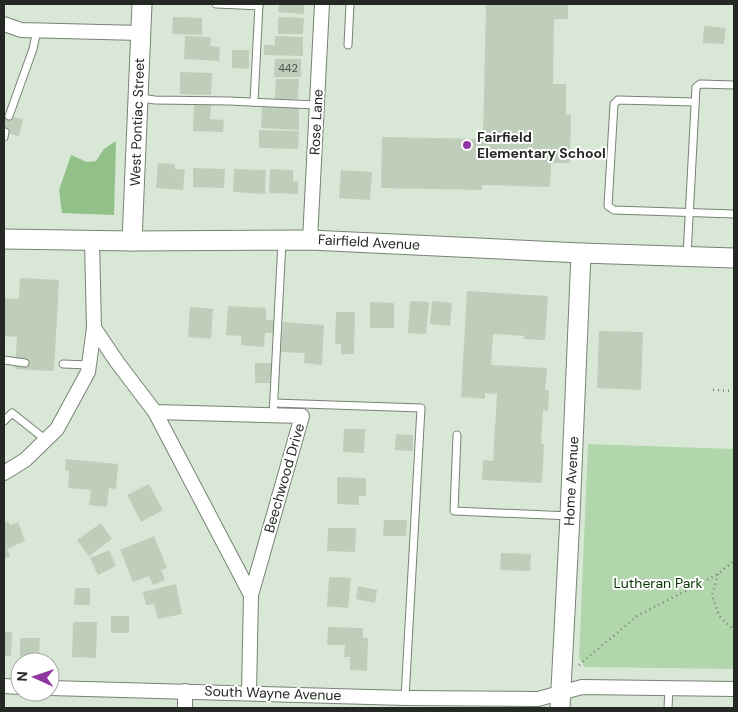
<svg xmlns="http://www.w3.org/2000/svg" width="738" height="712" font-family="'DM Sans',sans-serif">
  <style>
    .green { fill: #b2d6ac }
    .water { fill: #92c089 }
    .building { fill: #becebb }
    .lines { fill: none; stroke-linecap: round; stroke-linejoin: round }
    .lane-casing { stroke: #768473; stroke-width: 9 }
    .street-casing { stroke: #768473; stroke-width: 16 }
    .secondary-casing { stroke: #768473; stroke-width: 21 }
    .path { stroke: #778175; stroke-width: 2.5; stroke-dasharray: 1 4; stroke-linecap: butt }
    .lane { stroke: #fff; stroke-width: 7 }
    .street { stroke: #fff; stroke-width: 14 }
    .secondary { stroke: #fff; stroke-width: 19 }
    .poi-dot { fill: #8f35a1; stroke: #fff; stroke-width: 2 }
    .labels { text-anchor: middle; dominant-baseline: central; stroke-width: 4; stroke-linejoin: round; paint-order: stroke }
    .number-label { font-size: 11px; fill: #4a5349 }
    .street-label { font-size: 14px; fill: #242a23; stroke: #fff }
    .poi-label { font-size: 14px; font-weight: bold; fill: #242a23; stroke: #fff; text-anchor: start }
    .park-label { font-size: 14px; fill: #053500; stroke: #fff }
  </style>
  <rect width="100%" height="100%" fill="#d9e8d6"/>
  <polygon class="green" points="588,444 734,449 734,669 585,667 579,658"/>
  <polygon class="water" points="116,141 114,215 62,213 59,190 71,155 87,162 96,161 104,149"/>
  <g class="building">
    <polygon points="279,4 304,4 304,14 278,12"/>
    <polygon points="486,4 568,4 568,19 554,19 553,84 566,84 566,115 571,115 570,163 551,163 550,187 482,185 482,190 381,188 382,137 483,139"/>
    <polygon points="173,17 202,18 202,35 172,34"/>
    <polygon points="278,17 304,18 303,34 278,34"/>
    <polygon points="704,26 726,28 724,44 703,43"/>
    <polygon points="185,36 211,37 210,46 220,47 219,61 184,59"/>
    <polygon points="275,36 303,37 303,56 264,55 264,45 275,45"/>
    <polygon points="232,50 249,50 249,69 232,68"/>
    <polygon points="275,59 301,59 301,77 274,77"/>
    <polygon points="180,72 212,73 211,95 180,94"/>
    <polygon points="276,79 299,79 298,99 275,99"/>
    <polygon points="194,105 211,105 210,119 224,120 223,132 193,131"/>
    <polygon points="262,107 299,108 299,130 261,128"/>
    <polygon points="4,115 23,119 19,136 4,132"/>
    <polygon points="259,130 299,131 298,149 259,148"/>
    <polygon points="158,163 175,164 175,169 185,170 183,190 156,188"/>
    <polygon points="193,168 225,169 224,188 193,187"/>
    <polygon points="234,169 266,170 265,194 233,192"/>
    <polygon points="270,169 293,170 293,181 298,181 298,194 269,193"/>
    <polygon points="341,170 372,172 370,200 339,198"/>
    <polygon points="20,278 59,280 54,371 15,369 17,337 4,336 4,298 19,299"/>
    <polygon points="467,291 548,296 545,340 523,339 524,336 493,334 491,365 547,368 545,390 549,390 548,411 543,410 541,444 544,444 542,483 482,480 483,460 493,461 497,394 485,393 485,399 461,397"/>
    <polygon points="410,301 429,302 426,334 408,333"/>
    <polygon points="432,301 452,303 450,326 430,324"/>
    <polygon points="370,302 394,303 394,328 370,328"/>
    <polygon points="228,306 266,308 266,320 274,320 273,333 265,333 264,347 241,345 241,336 226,335"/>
    <polygon points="190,307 213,309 211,339 188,337"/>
    <polygon points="336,312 355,312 354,354 341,354 341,344 335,344"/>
    <polygon points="283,322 324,325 322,365 304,363 305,353 281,352"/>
    <polygon points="599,331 643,332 641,390 597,388"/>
    <rect x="255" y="363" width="17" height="20"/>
    <polygon points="344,429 365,429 364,453 343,452"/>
    <polygon points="396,434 413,435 413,451 395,450"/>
    <polygon points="66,459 118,464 116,489 109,488 107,507 89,505 91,490 68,488 69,471 65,470"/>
    <polygon points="337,477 366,478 366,496 359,496 359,505 337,504"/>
    <polygon points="149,484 163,510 141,522 127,495"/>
    <polygon points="384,520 407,520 406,536 383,536"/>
    <polygon points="8,521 10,525 18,522 25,541 7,549 10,556 4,559 4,523"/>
    <polygon points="101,523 112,539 89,556 77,540"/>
    <polygon points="328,528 356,528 355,552 327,551"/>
    <polygon points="154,536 167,568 161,570 165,580 153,585 149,576 133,582 120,550"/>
    <polygon points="109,550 116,566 98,575 90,558"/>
    <polygon points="501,553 531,554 530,571 500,570"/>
    <polygon points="329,577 351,578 348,608 327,606"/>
    <polygon points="176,584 182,614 158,619 154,604 146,605 143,592"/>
    <polygon points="358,586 377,590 375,603 356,599"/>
    <polygon points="75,588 90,588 90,605 74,605"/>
    <rect x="111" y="616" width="18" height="17"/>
    <polygon points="73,622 97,622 96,658 72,657"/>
    <polygon points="328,627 363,628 363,638 368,638 367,671 350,670 350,657 344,657 345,645 327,645"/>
    <polygon points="4,632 12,632 11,656 4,656"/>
    <polygon points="20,638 40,638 39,656 20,656"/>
  </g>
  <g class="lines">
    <g class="lane-casing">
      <g id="lane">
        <polyline points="216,4 259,6"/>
        <polyline points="348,45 350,4"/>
        <polyline points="140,98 155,100 229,101 317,105"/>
        <polyline points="254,102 259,4"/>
        <polyline points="695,102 618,100 614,104 608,206 614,210 734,214"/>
        <polyline points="9,116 33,49 37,30"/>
        <polyline points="4,137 5,132"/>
        <polyline points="687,256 696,87 700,84 734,85"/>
        <polyline points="4,360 25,363"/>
        <polyline points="63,364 89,365"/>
        <polyline points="274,403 421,408 405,698"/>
        <polyline points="273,416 282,241"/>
        <polyline points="4,421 12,413 46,440"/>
        <polyline points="457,435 454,511 570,516"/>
        <polyline points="668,708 669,687"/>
      </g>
    </g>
    <g class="street-casing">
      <g id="street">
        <polyline points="4,24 21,30 141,33"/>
        <polyline points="310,240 322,4"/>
        <polyline points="94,328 117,362 155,412 302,416 251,595 249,692"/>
        <polyline points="155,412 251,595"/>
        <polyline points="4,473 25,460 57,429 88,372 94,328 92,241"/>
        <polyline points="4,686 20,687"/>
        <polyline points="50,688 405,698 538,699 582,687 734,689"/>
        <polyline points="185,708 185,691"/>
      </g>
    </g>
    <g class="secondary-casing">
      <g id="secondary">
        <polyline points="4,239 132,241 310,240 581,253 734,258"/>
        <polyline points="132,241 142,4"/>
        <polyline points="560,708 570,516 581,253"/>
      </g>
    </g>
    <g class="path">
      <polyline points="713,390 734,391"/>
      <polyline points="718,574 712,595 719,616 734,630"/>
      <polyline points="579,665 637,616 718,574 734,561"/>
    </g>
    <use href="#lane" class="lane"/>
    <use href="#street" class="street"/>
    <use href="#secondary" class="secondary"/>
  </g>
  <circle class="poi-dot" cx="467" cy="145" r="5"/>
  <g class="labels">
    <g class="number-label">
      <text x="288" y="68">442</text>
    </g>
    <g class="street-label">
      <text transform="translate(137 122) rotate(-88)">West Pontiac Street</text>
      <text transform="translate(316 122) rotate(-87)">Rose Lane</text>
      <text transform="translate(369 242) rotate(3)">Fairfield Avenue</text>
      <text transform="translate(284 478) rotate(-74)">Beechwood Drive</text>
      <text transform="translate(571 481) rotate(-87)">Home Avenue</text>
      <text transform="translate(273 693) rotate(2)">South Wayne Avenue</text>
    </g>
    <g class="poi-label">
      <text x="477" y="137">Fairfield<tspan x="477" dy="16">Elementary School</tspan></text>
    </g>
    <g class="park-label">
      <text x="658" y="583">Lutheran Park</text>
    </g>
  </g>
  <rect width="738" height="712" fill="none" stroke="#242a23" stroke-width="10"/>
  <g transform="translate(35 677) rotate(273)"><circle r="24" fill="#ffffff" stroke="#a7aaa7"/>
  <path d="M0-4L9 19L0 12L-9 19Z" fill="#8f35a1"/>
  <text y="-8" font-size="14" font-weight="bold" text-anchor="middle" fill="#242a23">N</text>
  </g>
</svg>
